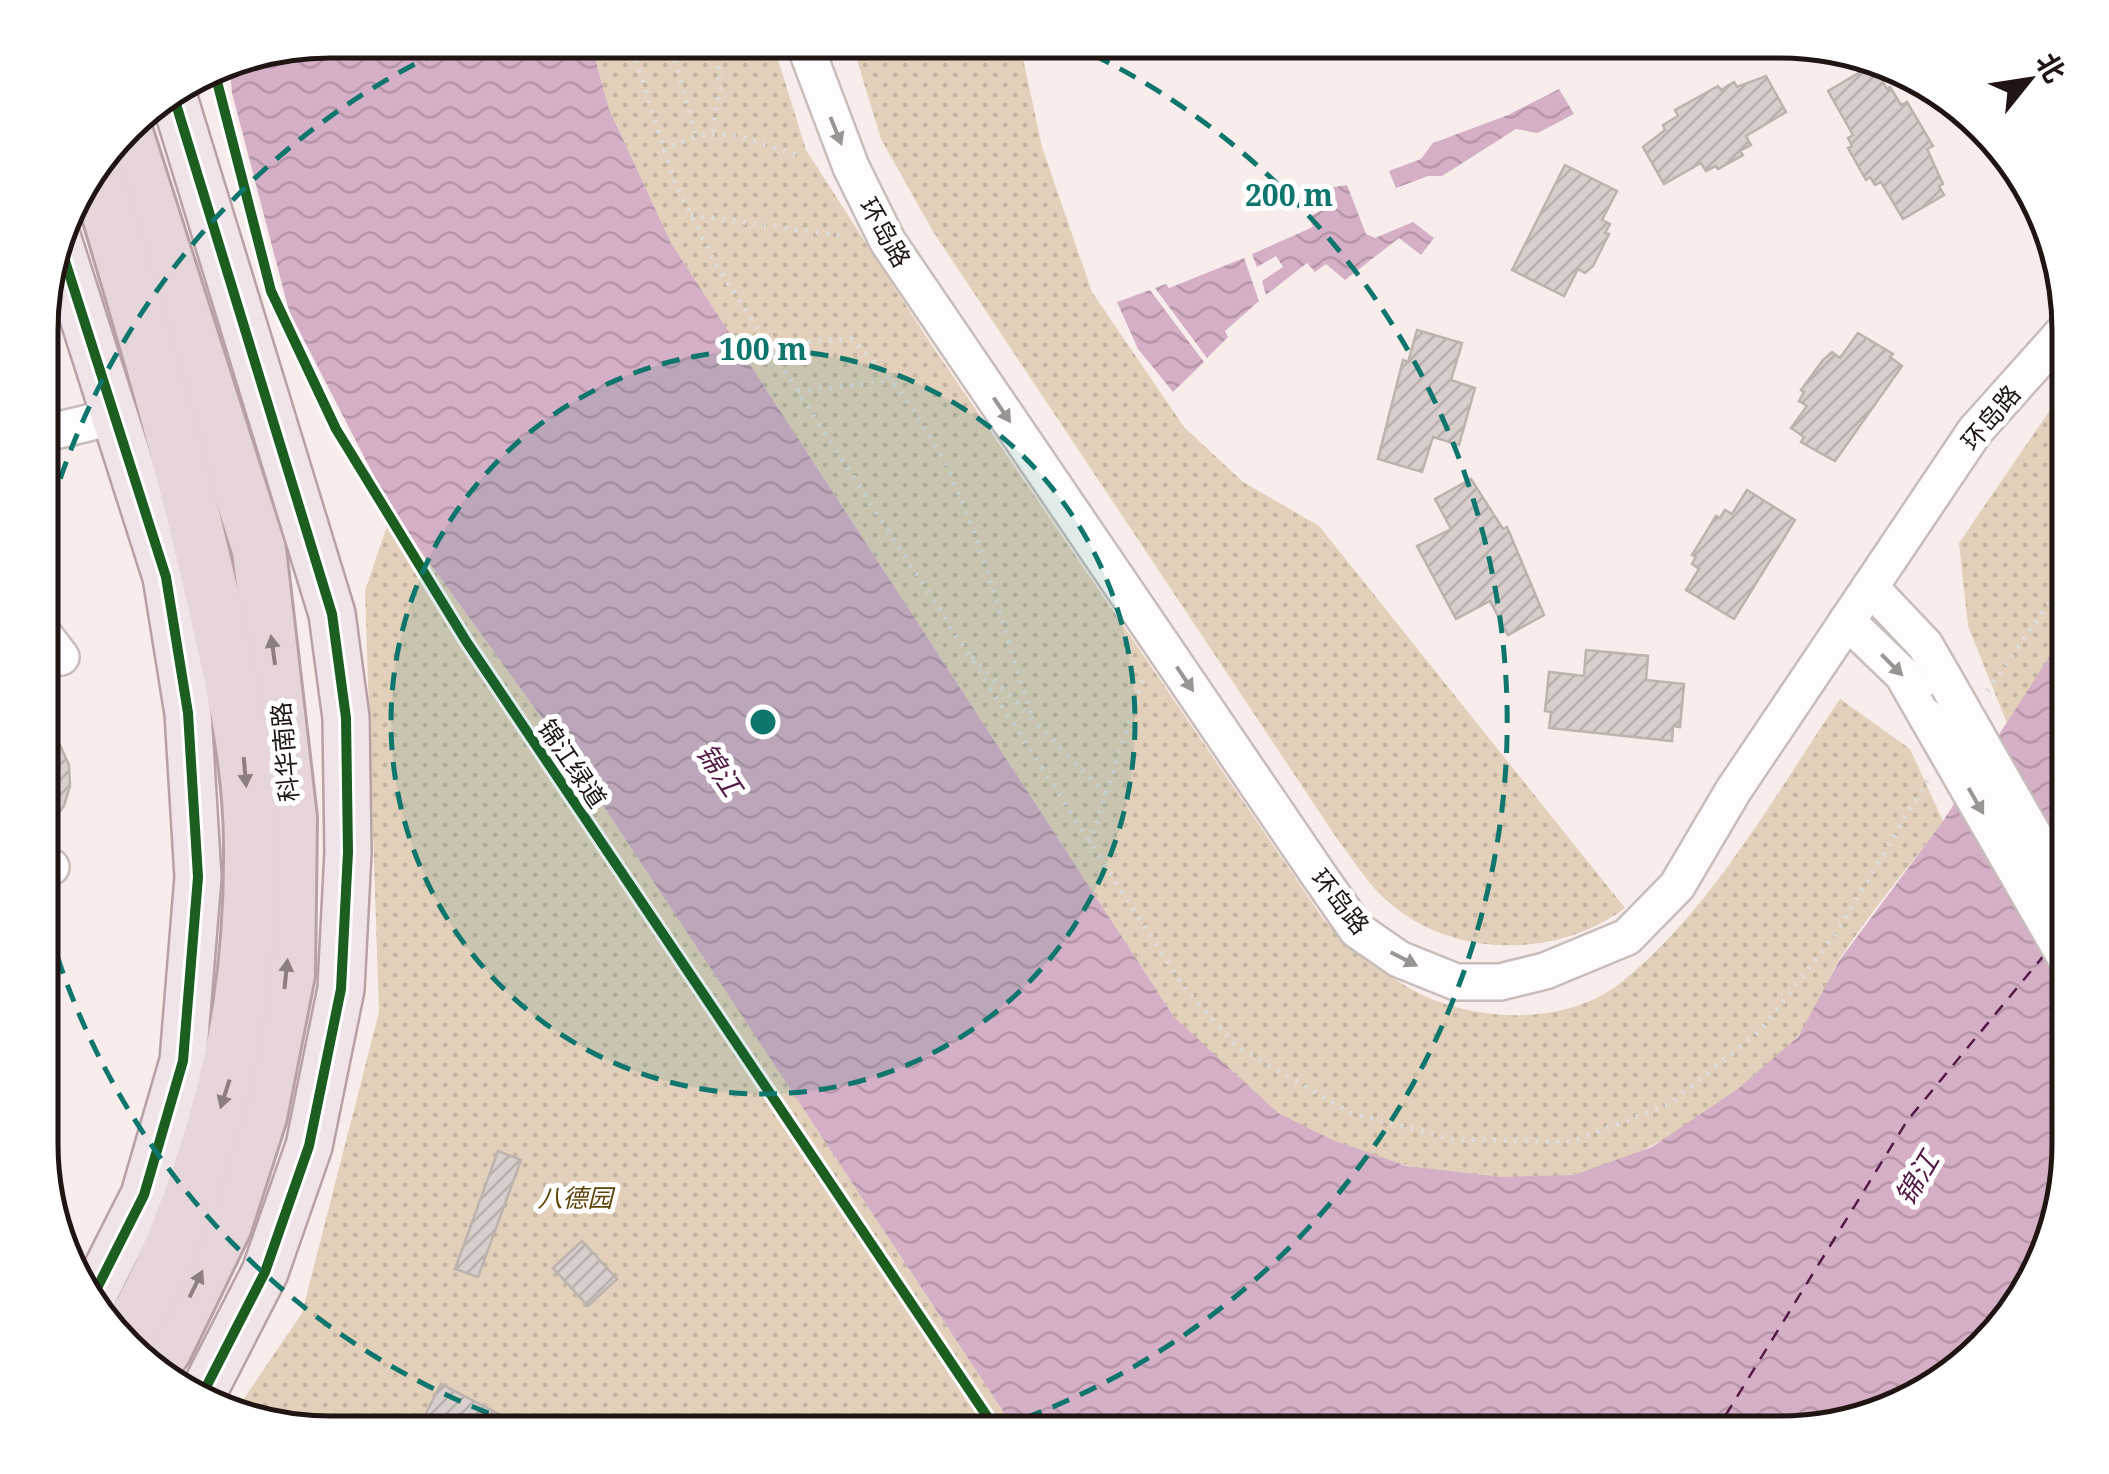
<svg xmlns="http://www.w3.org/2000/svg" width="2109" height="1474" font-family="'Noto Serif','Noto Sans SC',serif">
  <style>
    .park { fill: url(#park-dots) }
    .water { fill: url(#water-waves) }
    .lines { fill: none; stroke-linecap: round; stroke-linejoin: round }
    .ferry { stroke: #531a46; stroke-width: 2.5; stroke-dasharray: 12 10; stroke-linecap: butt }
    .building { fill: url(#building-hatch); stroke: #bcb2ae; stroke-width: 2.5 }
    .minor-casing { stroke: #c8bdbb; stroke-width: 40 }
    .major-casing { stroke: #b8a1a5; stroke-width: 50 }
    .highway-casing { stroke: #b8a1a5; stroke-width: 58 }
    .path { stroke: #dfdcdc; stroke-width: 5; stroke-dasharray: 2.5 8; stroke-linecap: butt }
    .minor { stroke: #fefcfc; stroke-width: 35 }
    .major { stroke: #f0e4e8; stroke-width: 45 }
    .highway { stroke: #e6d5d9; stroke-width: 52 }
    .minor-bridge-casing { stroke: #c8bdbb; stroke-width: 40; stroke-linecap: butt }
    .minor-bridge { stroke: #fefcfc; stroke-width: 35 }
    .cycleway-casing { stroke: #fff; stroke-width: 16 }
    .cycleway { stroke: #1b5e20; stroke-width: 10 }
    .oneway { fill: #9a9493 }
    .oneway2 { fill: #8d7f80 }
    .ring { fill: none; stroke: #0f766e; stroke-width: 5; stroke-dasharray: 18 12 }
    .labels { text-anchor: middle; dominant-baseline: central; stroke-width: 10; stroke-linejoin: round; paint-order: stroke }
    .street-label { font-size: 25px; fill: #201513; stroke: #fff }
    .park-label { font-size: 25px; font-style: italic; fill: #5f4204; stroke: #fff }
    .water-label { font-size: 28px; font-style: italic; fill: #531a46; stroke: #fff }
    .rim { fill: none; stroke: #201513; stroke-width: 5 }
    .centre { fill: #0f766e; stroke: #fff; stroke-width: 5 }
    .ring-label { font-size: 30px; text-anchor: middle; font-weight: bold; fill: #0f766e; stroke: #fff; stroke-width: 10; stroke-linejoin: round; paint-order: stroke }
  </style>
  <defs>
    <pattern id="park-dots" width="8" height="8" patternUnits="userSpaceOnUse" patternTransform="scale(2.5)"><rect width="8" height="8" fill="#e2d0ba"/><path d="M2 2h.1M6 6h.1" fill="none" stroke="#c2b29f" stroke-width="1.8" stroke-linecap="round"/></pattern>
    <pattern id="water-waves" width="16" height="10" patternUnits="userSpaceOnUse" patternTransform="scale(2.5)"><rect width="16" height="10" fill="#d4afc5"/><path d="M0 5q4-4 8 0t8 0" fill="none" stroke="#b696a8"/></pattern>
    <pattern id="building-hatch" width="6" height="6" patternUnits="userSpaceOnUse" patternTransform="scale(2.5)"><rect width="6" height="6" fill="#d8cecb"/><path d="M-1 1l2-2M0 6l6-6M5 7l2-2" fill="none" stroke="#b9b0ad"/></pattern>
  </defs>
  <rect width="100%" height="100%" fill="#f8edeb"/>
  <g class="park">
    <path d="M590 40H772L806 150 931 344 1324 920C1351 942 1377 969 1407 987 1469 1023 1566 1028 1623 981 1711 910 1777 792 1840 699L1910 749 1943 821C1909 867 1870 912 1839 960 1824 985 1815 1018 1795 1039 1749 1089 1639 1166 1571 1175 1475 1188 1363 1164 1280 1114 1240 1090 1207 1050 1174 1017L671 243 609 109Z"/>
    <path d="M851 40H1019L1042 147 1092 292 1184 427 1243 482 1319 526 1625 908C1552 962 1439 959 1375 889 1362 874 1350 856 1338 840L934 233 881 139Z"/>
    <polygon points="2068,384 2068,628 2007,723 1968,626 1959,543"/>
    <polygon points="392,511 583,775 1018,1434 311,1433 239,1406 302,1313 379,1012 365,591"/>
  </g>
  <g class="water">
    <polygon points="329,40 590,40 609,109 671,243 1174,1017 1278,1113 1335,1141 1407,1166 1500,1177 1574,1175 1652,1147 1739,1088 1798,1037 1839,961 1943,821 2068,628 2068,1163 2010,1320 1908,1404 1780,1434 1018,1434 583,775 392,511 289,311 232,93 229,60"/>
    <polygon points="1559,89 1574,114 1538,133 1516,129 1442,176 1428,176 1396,188 1389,171 1421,159 1433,143 1508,115"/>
    <polygon points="1347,185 1366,234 1375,238 1413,222 1434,238 1421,255 1399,238 1345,280 1326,264 1315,272 1307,263 1266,295 1262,281 1283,267 1276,256 1257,267 1252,254 1313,227 1309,217 1324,209 1319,198 1329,194 1328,188"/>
    <polygon points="1244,258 1259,301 1225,331 1228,337 1207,358 1155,288 1166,284 1169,288"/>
    <polygon points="1150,290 1204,362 1173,392 1138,349 1117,302"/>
  </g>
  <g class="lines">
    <polyline class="ferry" points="1714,1434 1907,1121 2045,954"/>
  </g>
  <g class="building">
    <polygon points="1869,67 1874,77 1879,75 1887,89 1890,87 1901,105 1907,102 1933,146 1927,149 1943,184 1939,186 1944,195 1903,219 1881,182 1875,185 1870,177 1866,180 1848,148 1852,146 1848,138 1853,135 1828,91"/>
    <polygon points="1766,76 1786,112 1746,136 1751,145 1740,151 1743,155 1718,169 1716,166 1706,171 1701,163 1664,184 1643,147 1665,130 1663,125 1678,116 1675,110 1718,86 1721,90 1734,82 1737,87"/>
    <polygon points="1565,165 1617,191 1602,220 1610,224 1605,233 1609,234 1593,266 1585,273 1578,269 1564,296 1512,270"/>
    <polygon points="1417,330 1462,343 1451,380 1475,388 1459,445 1433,437 1422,472 1378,459 1403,360 1408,362"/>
    <polygon points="1858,333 1893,354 1890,357 1902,366 1835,461 1801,442 1804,437 1791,428 1807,406 1799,401 1804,392 1801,390 1823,360 1832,352 1840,358"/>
    <polygon points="1471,479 1503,529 1507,527 1544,615 1508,635 1490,601 1456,619 1417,546 1451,529 1435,499"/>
    <polygon points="1747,490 1795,520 1734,619 1686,590 1699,569 1692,564 1696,557 1692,555 1716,516 1720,518 1725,510 1732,514"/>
    <polygon points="1586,650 1648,656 1646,680 1684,684 1680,727 1673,726 1672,741 1549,728 1551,712 1545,711 1549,672 1584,676"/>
    <polygon points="42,727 60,745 69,765 70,786 64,806 42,836"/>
    <polygon points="498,1151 521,1160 478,1277 455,1269"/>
    <polygon points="582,1241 617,1279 588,1306 553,1268"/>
    <polygon points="441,1384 538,1434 416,1433"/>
  </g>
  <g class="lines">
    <g class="minor-casing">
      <g id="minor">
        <polyline points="803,40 851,167 888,242 1318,874 1357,930 1399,959 1456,982 1500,982 1545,971 1627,937 1677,886 1733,791 1975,431 2068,327"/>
        <polyline points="42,434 113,417"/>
        <polyline points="1870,587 1925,645 1948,685"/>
        <polyline points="1847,621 1903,675 1927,717"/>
        <polyline points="42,632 61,657"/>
        <polyline points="42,872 51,867"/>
      </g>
    </g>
    <g class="major-casing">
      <g id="major">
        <polyline points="172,91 332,614 346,718 348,852 341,989 309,1146 265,1272 203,1393"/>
        <polyline points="58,239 166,577 188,713 198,877 183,1061 144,1195 90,1302"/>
      </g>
    </g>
    <g class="highway-casing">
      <g id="highway">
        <polyline points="125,130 259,550 290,818 288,974 260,1116 225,1225 165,1349 149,1370"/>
        <path d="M95 169C139 314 182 459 215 608 233 686 251 766 251 847 252 957 237 1056 203 1160 183 1221 158 1286 123 1340"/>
      </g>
    </g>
    <g class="path">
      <polyline points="630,40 673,178 715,263 1187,992 1239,1048 1351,1113 1452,1139 1571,1142 1669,1104 1760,1031 1835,935 1928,779"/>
      <polyline points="669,40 695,133"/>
      <polyline points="713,131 720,87 716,40"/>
      <path d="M663 151C721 119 740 139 800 156"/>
      <polyline points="691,215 845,236"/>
      <path d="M766 344 851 339C968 446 985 576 1033 720"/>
      <polyline points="798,391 894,381"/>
      <polyline points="972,657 1107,796"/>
      <polyline points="1987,691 2068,577"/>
      <polyline points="1090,843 1143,680"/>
    </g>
    <use href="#minor" class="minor"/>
    <use href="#major" class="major"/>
    <use href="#highway" class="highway"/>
    <g class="minor-bridge-casing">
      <g id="minor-bridge">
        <polyline points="1948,685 2068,895"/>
        <polyline points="1927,717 2068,962"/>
      </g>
    </g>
    <use href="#minor-bridge" class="minor-bridge"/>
    <g class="cycleway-casing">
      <g id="cycleway">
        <polyline points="213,66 271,291 336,429 466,641 999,1434"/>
        <polyline points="172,91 332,614 346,718 348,852 341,989 309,1146 265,1272 203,1393"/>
        <polyline points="58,239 166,577 188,713 198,877 183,1061 144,1195 90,1302"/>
      </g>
    </g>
    <use href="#cycleway" class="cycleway"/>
  </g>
  <defs><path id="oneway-solid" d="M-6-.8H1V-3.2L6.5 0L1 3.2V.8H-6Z" transform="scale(2.5)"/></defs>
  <g class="oneway">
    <use href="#oneway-solid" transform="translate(836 131) rotate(68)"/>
    <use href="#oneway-solid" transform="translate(1002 410) rotate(56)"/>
    <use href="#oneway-solid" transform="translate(1892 665) rotate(45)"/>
    <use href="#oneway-solid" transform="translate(1185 679) rotate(56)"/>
    <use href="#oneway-solid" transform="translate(1976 801) rotate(60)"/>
    <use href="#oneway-solid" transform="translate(1404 959) rotate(27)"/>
  </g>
  <g class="oneway2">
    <use href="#oneway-solid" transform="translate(273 650) rotate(-98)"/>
    <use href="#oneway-solid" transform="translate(245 772) rotate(85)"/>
    <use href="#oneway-solid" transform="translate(286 974) rotate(-84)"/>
    <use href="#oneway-solid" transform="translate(225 1094) rotate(108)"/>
    <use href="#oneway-solid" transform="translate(196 1284) rotate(-64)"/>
  </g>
  <circle cx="763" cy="722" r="372" fill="#0f766e" fill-opacity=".12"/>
  <g class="ring">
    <circle cx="763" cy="722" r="372"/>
    <path d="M545 1433A744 744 0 0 1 43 908M43 536A744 744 0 0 1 460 42M1066 42A744 744 0 0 1 981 1433"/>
  </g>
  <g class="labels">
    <g class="street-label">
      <text transform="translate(886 232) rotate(60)">环岛路</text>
      <text transform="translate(1990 417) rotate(-50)">环岛路</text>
      <text transform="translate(284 752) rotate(-95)">科华南路</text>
      <text transform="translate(573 763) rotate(56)">锦江绿道</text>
      <text transform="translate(1341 901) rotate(51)">环岛路</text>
    </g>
    <g class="park-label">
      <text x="575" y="1197">八德园</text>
    </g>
    <g class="water-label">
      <text transform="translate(720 769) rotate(56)">锦江</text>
      <text transform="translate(1916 1178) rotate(-59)">锦江</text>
    </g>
  </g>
  <path d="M0 0H2109V1474H0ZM330 58H1780A272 272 0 0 1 2052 330V1144A272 272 0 0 1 1780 1416H330A272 272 0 0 1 58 1144V330A272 272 0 0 1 330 58Z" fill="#fff" fill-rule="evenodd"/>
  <path class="rim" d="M330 58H1780A272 272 0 0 1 2052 330V1144A272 272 0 0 1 1780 1416H330A272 272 0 0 1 58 1144V330A272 272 0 0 1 330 58Z"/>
  <circle cx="763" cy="722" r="15" class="centre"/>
  <g class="ring-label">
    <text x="1289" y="206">200 m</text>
    <text x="763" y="360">100 m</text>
  </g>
  <g transform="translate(2029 80) rotate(60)" stroke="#ffffff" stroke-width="8" paint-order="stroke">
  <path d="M0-8L18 38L0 25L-18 38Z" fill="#201513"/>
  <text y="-15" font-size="28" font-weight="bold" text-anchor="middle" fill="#201513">北</text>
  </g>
</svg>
